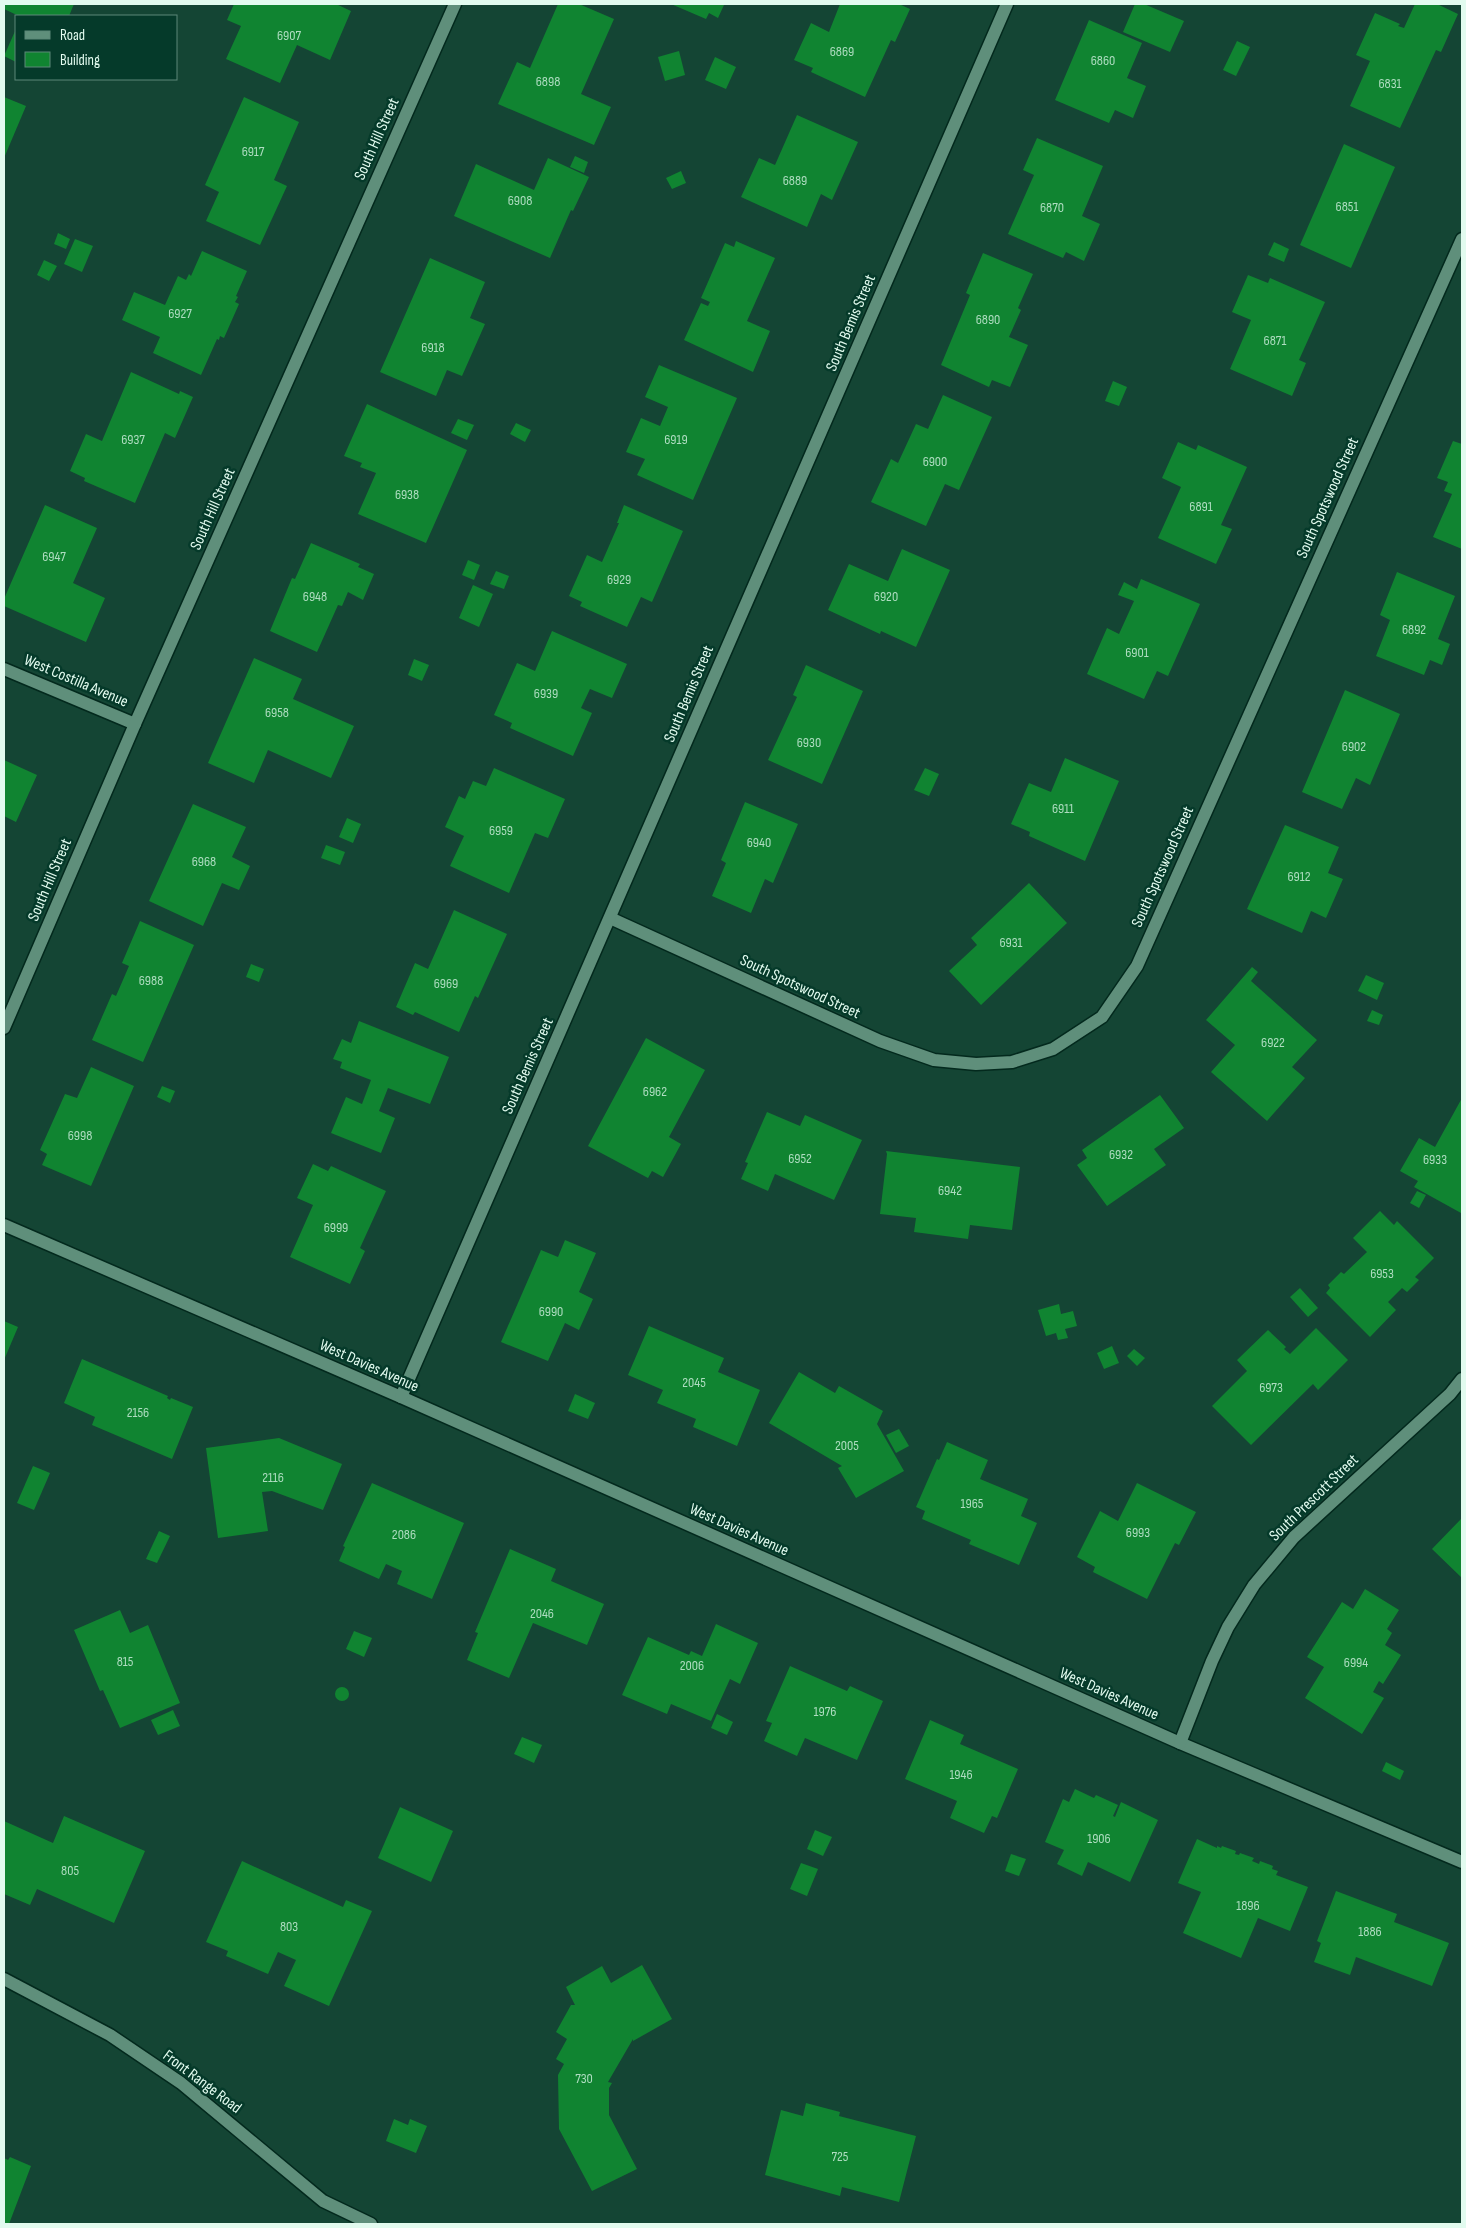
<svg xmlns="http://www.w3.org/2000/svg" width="1466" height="2228" font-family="'Sofia Sans Condensed',sans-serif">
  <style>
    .building { fill: #108431 }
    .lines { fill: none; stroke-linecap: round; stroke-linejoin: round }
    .street-casing { stroke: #03291d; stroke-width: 15 }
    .street { stroke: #5f8f7b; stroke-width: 12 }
    .labels { text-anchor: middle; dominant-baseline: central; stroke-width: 5; stroke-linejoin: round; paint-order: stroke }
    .number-label { font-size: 14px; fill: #aeddc0 }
    .street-label { font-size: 16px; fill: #e2fbef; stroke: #053a2a }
  </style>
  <rect width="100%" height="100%" fill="#144534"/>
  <g class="building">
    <polygon points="4,4 74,4 69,16 19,16 4,9"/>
    <polygon points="234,4 336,4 351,11 330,60 297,45 280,83 226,59 241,26 227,20"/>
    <polygon points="558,4 579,4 614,19 581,94 611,107 594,145 498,104 517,62 530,68"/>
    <polygon points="671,4 721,4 724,5 718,18 709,13 706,19"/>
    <polygon points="840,4 899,4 910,9 895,42 891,40 865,97 811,72 813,68 794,60 811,23 829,32"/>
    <polygon points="1135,4 1144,4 1184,21 1170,52 1123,32"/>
    <polygon points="1415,4 1437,4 1458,14 1441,52 1436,50 1400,128 1350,106 1370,61 1356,55 1375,13 1400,24 1398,26 1404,28"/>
    <polygon points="1089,20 1142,43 1127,78 1146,86 1133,118 1115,110 1109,123 1055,100"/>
    <polygon points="16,29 16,62 4,56"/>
    <polygon points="1237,41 1250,47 1236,76 1223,70"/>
    <polygon points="679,51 685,75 665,81 658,57"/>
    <polygon points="715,57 736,67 726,89 705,80"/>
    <polygon points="4,97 26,106 4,158"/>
    <polygon points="244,97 299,122 274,180 287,186 260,245 206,221 219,192 205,185"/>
    <polygon points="797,115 858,142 832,200 821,194 807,227 741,197 759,158 775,165"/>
    <polygon points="1037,138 1103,166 1082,216 1100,224 1084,261 1066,252 1063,258 1008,234 1034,175 1023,170"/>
    <polygon points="1344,144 1395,167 1351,268 1300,245"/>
    <polygon points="575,156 588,162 584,173 570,167"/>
    <polygon points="548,158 589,177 573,211 571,210 550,258 454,216 476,164 534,190"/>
    <polygon points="681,171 686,183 672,189 666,178"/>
    <polygon points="58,233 70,239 66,249 54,244"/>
    <polygon points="75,239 93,246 82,272 64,264"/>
    <polygon points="736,241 775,258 747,321 770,331 753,372 684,340 701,303 708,306 710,302 701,298 725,243 734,247"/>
    <polygon points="1274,242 1289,249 1284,262 1268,255"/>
    <polygon points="202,251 247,271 236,296 238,297 235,302 239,304 224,338 220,336 219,340 217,339 201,375 153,353 160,337 122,320 134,292 165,305 178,276 186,280 189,274 191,276"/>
    <polygon points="983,253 1033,274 1018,308 1021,310 1009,337 1028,345 1010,387 992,380 989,387 941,365 970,295 966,293"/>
    <polygon points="430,258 485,282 470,318 485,324 462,376 447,370 436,396 380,372"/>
    <polygon points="44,260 57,266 49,281 37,275"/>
    <polygon points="1248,275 1268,283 1270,278 1325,302 1299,360 1306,363 1292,396 1230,369 1251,320 1232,312"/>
    <polygon points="659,365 737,398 693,500 637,475 645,459 626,452 641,418 660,426 668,407 645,397"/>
    <polygon points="131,372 179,394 180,391 193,397 175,438 165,433 135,503 84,481 85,478 70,471 86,434 102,441"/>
    <polygon points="1113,381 1127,387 1119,406 1105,401"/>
    <polygon points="943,395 992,417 959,490 945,484 926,526 871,502 891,459 898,463 916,424 928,429"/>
    <polygon points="367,404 467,450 426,543 358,514 376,473 360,467 362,463 344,456"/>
    <polygon points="458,419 474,425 467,440 451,433"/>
    <polygon points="516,423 531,430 525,442 510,434"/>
    <polygon points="1453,441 1462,444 1462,549 1433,537 1452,494 1444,491 1448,482 1437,478"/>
    <polygon points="1178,442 1196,450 1198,445 1247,467 1221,525 1232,529 1216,564 1158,538 1181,487 1162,478"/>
    <polygon points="45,505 97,528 73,583 105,598 86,642 4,606 4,599"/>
    <polygon points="624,505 683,531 652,602 641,597 627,627 580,606 582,602 569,596 587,555 602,562 619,523 617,523"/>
    <polygon points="311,543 360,564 358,567 374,574 363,600 348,592 342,606 338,605 317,652 270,631 292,578 295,579"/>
    <polygon points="902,549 950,570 916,647 881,631 880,634 828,610 849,564 888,581"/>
    <polygon points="468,560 480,565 474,580 462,575"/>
    <polygon points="496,571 509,576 504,589 490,584"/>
    <polygon points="1397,572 1455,596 1438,639 1450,644 1442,665 1430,660 1424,675 1376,656 1390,620 1380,615"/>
    <polygon points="1141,579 1200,604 1168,676 1157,671 1144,699 1087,674 1107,628 1119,634 1134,601 1118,595 1124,582 1137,589"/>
    <polygon points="473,585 493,594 479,627 459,618"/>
    <polygon points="552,631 627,664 612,698 590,689 581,708 592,713 573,756 510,728 512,723 494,715 517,663 535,671"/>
    <polygon points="254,658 302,679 293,699 354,726 331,778 268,750 254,783 208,763"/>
    <polygon points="414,659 429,665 422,681 408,675"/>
    <polygon points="806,665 863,691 822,784 768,760 797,697 793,695"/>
    <polygon points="1345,690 1400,714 1370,785 1356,778 1342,809 1302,792"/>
    <polygon points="1065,758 1119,781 1085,861 1029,836 1030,832 1011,824 1029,783 1051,792"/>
    <polygon points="4,760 37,775 16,822 4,816"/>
    <polygon points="494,768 565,799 548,838 535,833 509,893 450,866 464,836 445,827 459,796 465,799 473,781 486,786"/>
    <polygon points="925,768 939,774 929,796 914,790"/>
    <polygon points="745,802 798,824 773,883 765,879 751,913 712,896 726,863 721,860"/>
    <polygon points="193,804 246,827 232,857 250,866 239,890 222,883 203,926 149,901"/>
    <polygon points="347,818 361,824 353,843 339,837"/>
    <polygon points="1285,825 1339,847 1328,873 1343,879 1326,918 1311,911 1302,933 1247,909"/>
    <polygon points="326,845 345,852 340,865 321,858"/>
    <polygon points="1029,883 1067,923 981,1005 949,971 977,945 971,938"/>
    <polygon points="454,910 507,934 478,998 475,996 459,1032 415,1012 413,1015 396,1007 415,963 428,969"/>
    <polygon points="140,921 194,945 143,1062 92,1040 112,994 116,996 129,966 122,963"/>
    <polygon points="251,964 264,969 259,982 246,977"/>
    <polygon points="1252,967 1258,972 1251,981 1317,1040 1292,1067 1305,1078 1267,1121 1211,1072 1235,1045 1206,1020"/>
    <polygon points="1366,975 1384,983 1377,1000 1358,991"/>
    <polygon points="1372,1010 1383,1015 1379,1025 1367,1021"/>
    <polygon points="359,1021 449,1057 430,1104 388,1088 379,1111 395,1118 381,1153 331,1133 346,1097 362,1104 371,1080 340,1068 342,1062 333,1059 342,1039 351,1043"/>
    <polygon points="646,1038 705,1070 669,1137 681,1144 663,1177 652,1171 648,1178 588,1146"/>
    <polygon points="91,1067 134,1086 91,1186 42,1165 47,1154 40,1150 65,1094 77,1098"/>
    <polygon points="162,1086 175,1091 170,1103 157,1097"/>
    <polygon points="1160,1095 1184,1128 1154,1149 1166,1165 1107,1206 1077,1165 1087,1158 1082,1150"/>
    <polygon points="1462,1098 1462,1211 1461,1213 1414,1187 1418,1181 1400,1171 1419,1138 1435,1147"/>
    <polygon points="767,1112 800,1126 805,1115 862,1140 834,1200 775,1174 768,1191 741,1179 748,1163 745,1162"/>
    <polygon points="886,1151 1020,1167 1012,1230 970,1225 968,1239 914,1232 916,1218 880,1214 887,1154"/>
    <polygon points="313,1164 328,1171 331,1166 386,1191 360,1248 365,1251 350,1284 290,1257 313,1205 297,1198"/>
    <polygon points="1417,1191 1426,1195 1419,1208 1410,1203"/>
    <polygon points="1380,1211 1394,1225 1397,1221 1434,1258 1415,1277 1419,1280 1407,1292 1402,1288 1388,1302 1396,1310 1370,1337 1326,1293 1330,1288 1328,1285 1341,1272 1344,1274 1367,1252 1353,1238"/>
    <polygon points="565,1240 596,1253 579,1292 593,1299 579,1330 565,1323 548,1361 501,1342 541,1250 558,1257"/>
    <polygon points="1300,1288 1318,1308 1308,1317 1290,1297"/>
    <polygon points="1059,1304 1061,1314 1073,1311 1077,1326 1065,1329 1068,1338 1058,1340 1056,1333 1046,1336 1038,1310"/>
    <polygon points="4,1321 18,1327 4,1360"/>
    <polygon points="649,1326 724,1358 718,1372 760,1390 737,1446 693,1427 696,1419 657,1403 663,1390 628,1375"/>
    <polygon points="1316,1328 1348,1360 1318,1390 1313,1384 1251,1445 1212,1406 1247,1371 1237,1360 1268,1330 1286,1347 1284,1349 1290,1354"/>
    <polygon points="1112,1346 1119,1363 1104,1369 1097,1353"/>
    <polygon points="1134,1349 1145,1358 1137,1366 1127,1356"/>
    <polygon points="82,1359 168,1396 167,1398 170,1400 171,1398 193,1407 172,1459 92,1425 95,1417 64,1403"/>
    <polygon points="799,1372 835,1393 839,1386 883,1411 877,1424 904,1471 856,1498 838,1468 842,1466 769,1423"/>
    <polygon points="575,1394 595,1403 588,1419 568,1411"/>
    <polygon points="899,1429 909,1446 896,1453 886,1435"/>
    <polygon points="279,1438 342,1464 323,1510 272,1491 262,1492 268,1531 218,1538 206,1448"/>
    <polygon points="947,1442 988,1460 980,1479 1028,1499 1021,1516 1037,1523 1019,1565 969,1544 971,1540 922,1519 925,1511 916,1507 937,1459 939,1460"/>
    <polygon points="33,1466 50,1473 34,1510 17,1503"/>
    <polygon points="372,1483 464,1523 432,1599 397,1584 402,1571 386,1564 379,1579 339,1561 345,1547 343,1546"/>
    <polygon points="1137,1483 1196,1512 1179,1545 1175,1543 1147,1599 1093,1572 1095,1567 1077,1557 1100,1511 1118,1521"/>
    <polygon points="1462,1518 1462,1578 1432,1549"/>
    <polygon points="159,1531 170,1536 157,1563 146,1559"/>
    <polygon points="510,1549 556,1569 551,1581 604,1604 587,1645 533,1623 509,1678 467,1660 478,1633 475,1632"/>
    <polygon points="1365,1589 1399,1610 1387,1629 1392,1633 1385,1645 1401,1655 1383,1684 1379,1681 1373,1692 1384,1698 1362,1734 1305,1698 1324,1667 1307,1657 1342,1602 1353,1609"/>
    <polygon points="120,1610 130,1633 148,1625 180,1703 120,1728 103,1690 100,1691 74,1630"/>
    <polygon points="716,1624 758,1643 740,1684 730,1679 711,1721 671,1704 667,1714 622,1695 648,1637 689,1655 691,1651 702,1656"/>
    <polygon points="354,1631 372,1638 364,1657 346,1649"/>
    <polygon points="790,1666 847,1691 850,1686 883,1701 857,1760 805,1738 797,1756 764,1741 772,1723 766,1721"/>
    <circle cx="342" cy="1694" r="7"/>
    <polygon points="173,1710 180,1726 158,1735 151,1720"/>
    <polygon points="717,1714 733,1722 727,1735 711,1728"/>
    <polygon points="930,1720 964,1735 960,1744 1018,1769 997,1818 992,1816 984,1833 950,1818 957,1801 905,1779"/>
    <polygon points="522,1737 542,1745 534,1763 514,1754"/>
    <polygon points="1386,1762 1404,1771 1400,1780 1382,1771"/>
    <polygon points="1075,1789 1094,1798 1096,1795 1118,1805 1113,1816 1115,1817 1121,1802 1158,1820 1130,1882 1088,1862 1082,1876 1057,1864 1064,1850 1045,1842 1063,1799 1069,1802"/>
    <polygon points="400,1807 453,1831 431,1882 378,1858"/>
    <polygon points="64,1816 145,1851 114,1923 37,1889 30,1905 4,1894 4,1821 53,1843"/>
    <polygon points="815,1830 832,1837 823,1856 807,1849"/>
    <polygon points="1197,1839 1217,1848 1217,1846 1221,1848 1222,1846 1236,1851 1235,1854 1239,1855 1240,1853 1254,1858 1252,1861 1259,1864 1260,1861 1273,1866 1272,1869 1278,1871 1276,1875 1308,1887 1290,1931 1258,1918 1241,1958 1183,1933 1201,1892 1178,1883"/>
    <polygon points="1011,1854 1026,1859 1019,1876 1005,1871"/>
    <polygon points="242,1861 343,1907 346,1900 372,1911 329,2006 284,1986 296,1960 278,1952 268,1974 226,1956 228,1951 206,1942"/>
    <polygon points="801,1863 818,1869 807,1896 790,1889"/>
    <polygon points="1336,1891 1397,1914 1394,1922 1449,1943 1432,1986 1356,1957 1350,1975 1314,1962 1321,1943 1317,1941"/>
    <polygon points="642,1965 672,2019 633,2041 633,2039 608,2082 612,2083 609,2088 609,2115 637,2169 592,2191 559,2129 558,2075 564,2064 556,2059 567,2039 556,2032 571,2005 575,2005 566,1987 602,1966 611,1983"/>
    <polygon points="806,2103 840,2112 839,2116 916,2136 899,2202 842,2187 840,2196 765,2175 781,2110 803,2116"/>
    <polygon points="394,2119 408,2125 410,2119 427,2126 416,2153 386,2141"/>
    <polygon points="10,2157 31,2166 9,2224 4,2224 4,2158 8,2160"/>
  </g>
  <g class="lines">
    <g class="street-casing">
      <g id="street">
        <polyline points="4,669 135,724"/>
        <polyline points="610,918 880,1041 934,1060 976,1064 1012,1062 1053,1049 1102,1017 1137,966 1462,239"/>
        <polyline points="4,1028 135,724 455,4"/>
        <polyline points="4,1225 401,1397 1180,1743 1462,1862"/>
        <polyline points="401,1397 1007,4"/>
        <polyline points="1180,1743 1212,1661 1228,1627 1254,1585 1294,1537 1450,1394 1462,1379"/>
        <polyline points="4,1979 110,2035 181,2083 323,2201 371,2224"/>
      </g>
    </g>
    <use href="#street" class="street"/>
  </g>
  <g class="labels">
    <g class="number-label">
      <text x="289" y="35">6907</text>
      <text x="842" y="51">6869</text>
      <text x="1103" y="60">6860</text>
      <text x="548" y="81">6898</text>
      <text x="1390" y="83">6831</text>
      <text x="253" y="151">6917</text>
      <text x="795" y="180">6889</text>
      <text x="520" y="200">6908</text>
      <text x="1347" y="206">6851</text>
      <text x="1052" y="207">6870</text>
      <text x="180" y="313">6927</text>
      <text x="988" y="319">6890</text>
      <text x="1275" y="340">6871</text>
      <text x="433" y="347">6918</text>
      <text x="133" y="439">6937</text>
      <text x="676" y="439">6919</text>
      <text x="935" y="461">6900</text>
      <text x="407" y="494">6938</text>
      <text x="1201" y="506">6891</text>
      <text x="54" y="556">6947</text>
      <text x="619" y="579">6929</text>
      <text x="315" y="596">6948</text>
      <text x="886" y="596">6920</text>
      <text x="1414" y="629">6892</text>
      <text x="1137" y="652">6901</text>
      <text x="546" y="693">6939</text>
      <text x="277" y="712">6958</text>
      <text x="809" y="742">6930</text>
      <text x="1354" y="746">6902</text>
      <text x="1063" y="808">6911</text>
      <text x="501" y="830">6959</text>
      <text x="759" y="842">6940</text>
      <text x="204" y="861">6968</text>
      <text x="1299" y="876">6912</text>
      <text x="1011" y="942">6931</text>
      <text x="151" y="980">6988</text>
      <text x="446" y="983">6969</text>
      <text x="1273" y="1042">6922</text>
      <text x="655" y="1091">6962</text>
      <text x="80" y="1135">6998</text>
      <text x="1121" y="1154">6932</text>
      <text x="800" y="1158">6952</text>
      <text x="1435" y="1159">6933</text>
      <text x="950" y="1190">6942</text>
      <text x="336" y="1227">6999</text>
      <text x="1382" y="1273">6953</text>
      <text x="551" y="1311">6990</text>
      <text x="694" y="1382">2045</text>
      <text x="1271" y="1387">6973</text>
      <text x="138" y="1412">2156</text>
      <text x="847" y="1445">2005</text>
      <text x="273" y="1477">2116</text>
      <text x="972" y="1503">1965</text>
      <text x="1138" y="1532">6993</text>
      <text x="404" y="1534">2086</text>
      <text x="542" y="1613">2046</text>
      <text x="125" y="1661">815</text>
      <text x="1356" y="1662">6994</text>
      <text x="692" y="1665">2006</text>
      <text x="825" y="1711">1976</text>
      <text x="961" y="1774">1946</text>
      <text x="1099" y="1838">1906</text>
      <text x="70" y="1870">805</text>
      <text x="1248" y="1905">1896</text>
      <text x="289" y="1926">803</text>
      <text x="1370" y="1931">1886</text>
      <text x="584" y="2078">730</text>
      <text x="840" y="2156">725</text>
    </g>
    <g class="street-label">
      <text transform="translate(377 139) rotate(-66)">South Hill Street</text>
      <text transform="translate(851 323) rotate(-67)">South Bemis Street</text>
      <text transform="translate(1328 498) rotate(-66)">South Spotswood Street</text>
      <text transform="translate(213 509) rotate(-66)">South Hill Street</text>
      <text transform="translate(76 681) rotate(23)">West Costilla Avenue</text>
      <text transform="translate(689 694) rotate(-67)">South Bemis Street</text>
      <text transform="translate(1163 867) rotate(-66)">South Spotswood Street</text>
      <text transform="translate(50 880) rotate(-67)">South Hill Street</text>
      <text transform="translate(800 987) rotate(25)">South Spotswood Street</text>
      <text transform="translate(528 1066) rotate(-66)">South Bemis Street</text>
      <text transform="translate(369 1366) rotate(24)">West Davies Avenue</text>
      <text transform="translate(1314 1498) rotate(-44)">South Prescott Street</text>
      <text transform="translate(739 1530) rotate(24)">West Davies Avenue</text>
      <text transform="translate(1109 1694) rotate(24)">West Davies Avenue</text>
      <text transform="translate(202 2082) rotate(37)">Front Range Road</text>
    </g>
  </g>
  <rect width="1466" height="2228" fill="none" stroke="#e2fbef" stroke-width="10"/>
  <rect x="15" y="15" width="162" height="65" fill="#053a2a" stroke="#5d8779"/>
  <rect x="25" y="31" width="25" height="8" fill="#5f8f7b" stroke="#5d8779"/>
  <text x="60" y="40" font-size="15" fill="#e2fbef">Road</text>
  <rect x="25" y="52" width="25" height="15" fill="#108431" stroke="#5d8779"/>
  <text x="60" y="65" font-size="15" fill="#e2fbef">Building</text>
</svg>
